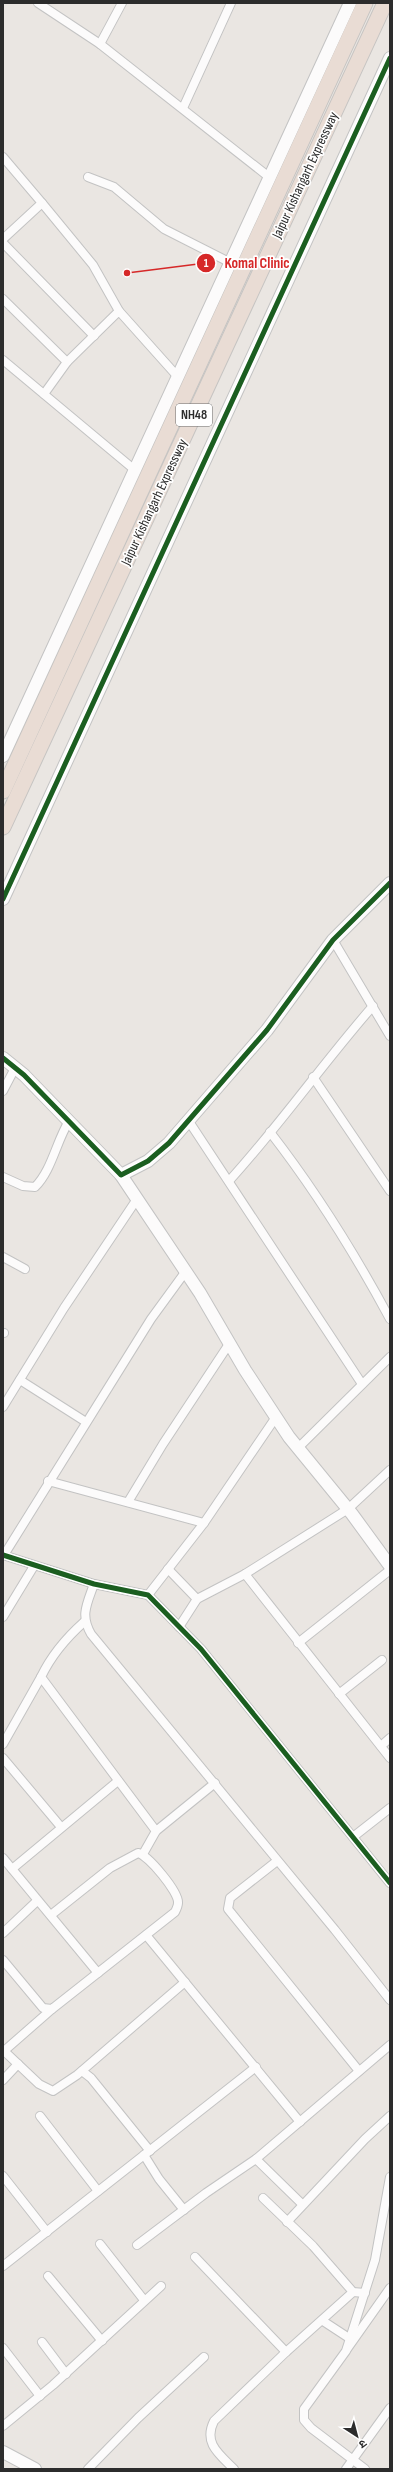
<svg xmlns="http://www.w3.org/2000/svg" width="393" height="2472" font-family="'Sofia Sans Condensed','Noto Sans Devanagari',sans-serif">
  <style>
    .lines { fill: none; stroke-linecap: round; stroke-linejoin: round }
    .street-casing { stroke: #c3c3c3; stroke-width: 10 }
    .secondary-casing { stroke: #c3c3c3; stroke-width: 14 }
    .highway-casing { stroke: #c6c4c2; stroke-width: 17 }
    .street { stroke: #fcfbfb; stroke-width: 8 }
    .secondary { stroke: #fcfbfb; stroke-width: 12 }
    .highway { stroke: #e9dcd4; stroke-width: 15 }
    .cycleway-casing { stroke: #fff; stroke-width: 8 }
    .cycleway { stroke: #1b5e20; stroke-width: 5 }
    .labels { text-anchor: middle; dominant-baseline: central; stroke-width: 3.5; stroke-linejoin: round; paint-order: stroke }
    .shield { fill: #fff; stroke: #6b6b6b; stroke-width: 1 }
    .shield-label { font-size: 13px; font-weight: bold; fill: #2c2c2c }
    .street-label { font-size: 14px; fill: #2c2c2c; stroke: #fff }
    .leader { fill: none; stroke: #d62828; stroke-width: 1.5 }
    .callout-dot { fill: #d62828; stroke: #fff; stroke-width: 1.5 }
    .mark-label { font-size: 12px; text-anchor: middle; font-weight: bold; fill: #fff }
    .callout-label { font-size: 15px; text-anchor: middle; font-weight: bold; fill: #d62828; stroke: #fff; stroke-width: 3.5; stroke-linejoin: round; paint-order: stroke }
  </style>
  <rect width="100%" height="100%" fill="#eae6e2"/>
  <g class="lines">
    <g class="street-casing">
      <g id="street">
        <polyline points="38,3 100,44 269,177"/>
        <polyline points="100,44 122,3"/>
        <polyline points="183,108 231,3"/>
        <polyline points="3,157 42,203 3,239"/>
        <polyline points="88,177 114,187 164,229 229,262"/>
        <polyline points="42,203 93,265 119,311"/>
        <polyline points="3,243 94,336"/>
        <polyline points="3,299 67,362"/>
        <polyline points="3,360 136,471"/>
        <polyline points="44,394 67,362 119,311 178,377"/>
        <polyline points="333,940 390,1036"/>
        <polyline points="313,1077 390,1191"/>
        <polyline points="3,1091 15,1068"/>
        <polyline points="188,1120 362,1384"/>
        <path d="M270 1132C315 1190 355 1254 390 1319"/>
        <path d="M3 1177 23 1186 35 1187C52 1170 56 1142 69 1121"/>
        <path d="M229 1181C280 1125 323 1063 373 1006"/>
        <polyline points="3,1257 25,1269"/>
        <polyline points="3,1333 4,1333"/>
        <polyline points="20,1380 86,1422"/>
        <polyline points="3,1407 64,1308 137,1199"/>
        <polyline points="298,1448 390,1357"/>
        <polyline points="48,1481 204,1523"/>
        <polyline points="128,1502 163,1444 229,1344"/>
        <polyline points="3,1555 94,1584 148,1595 201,1649 390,1883"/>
        <polyline points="4,1555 151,1319 186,1271"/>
        <polyline points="168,1569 197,1599"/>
        <polyline points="245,1574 390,1758"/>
        <path d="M94 1584C87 1604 80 1615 91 1634L335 1930 390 2000"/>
        <polyline points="148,1595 204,1523 276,1417"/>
        <polyline points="3,1617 34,1566"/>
        <path d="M84 1622C66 1638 52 1654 41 1677L156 1831"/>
        <polyline points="179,1627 197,1599 245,1574 348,1509 390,1470"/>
        <polyline points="298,1643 390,1570"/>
        <polyline points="339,1694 382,1660"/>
        <polyline points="3,1744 41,1677"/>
        <polyline points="381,1746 390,1738"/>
        <polyline points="3,1758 61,1827"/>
        <polyline points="353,1837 390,1808"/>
        <polyline points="143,1854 156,1831 215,1783"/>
        <polyline points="3,1858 98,1973"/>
        <polyline points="277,1861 230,1898 228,1909 359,2071"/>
        <polyline points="12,1869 118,1781"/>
        <polyline points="3,1933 37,1901"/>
        <polyline points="146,1935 300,2122"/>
        <path d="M3 1960 43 2008 52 2009 175 1912C176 1910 178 1906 178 1903 179 1892 148 1855 138 1853L110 1868 51 1915"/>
        <polyline points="3,2050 39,2084 53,2091 77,2075 185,1982"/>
        <polyline points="4,2051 52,2009"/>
        <polyline points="82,2071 91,2078 150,2151"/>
        <polyline points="3,2080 18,2064"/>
        <polyline points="40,2116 98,2191"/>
        <polyline points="144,2155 159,2179 184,2210"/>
        <polyline points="256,2159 302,2204"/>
        <polyline points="3,2176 47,2232"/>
        <polyline points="263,2198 313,2246 353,2292 365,2293"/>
        <polyline points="287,2222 365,2139 390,2116"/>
        <polyline points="100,2244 144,2300"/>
        <polyline points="137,2245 206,2193 256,2159 390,2045"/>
        <polyline points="195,2257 286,2352"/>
        <polyline points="3,2266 256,2067"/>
        <polyline points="48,2276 102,2341"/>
        <polyline points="323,2321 349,2338"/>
        <polyline points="42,2342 66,2374"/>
        <polyline points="3,2348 40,2396"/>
        <polyline points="347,2349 390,2288"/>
        <polyline points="3,2426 53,2385 161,2286"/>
        <polyline points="88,2469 138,2418 204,2357"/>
        <path d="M234 2469C219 2454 203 2443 214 2421L286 2352 353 2292"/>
        <polyline points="346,2469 390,2408"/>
        <polyline points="365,2469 311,2428 304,2420 304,2409 346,2351 375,2260 390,2177"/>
      </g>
    </g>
    <g class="secondary-casing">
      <g id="secondary">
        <polyline points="3,756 350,3"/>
        <polyline points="3,899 390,58"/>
        <polyline points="3,1058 24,1075 121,1175 148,1161 169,1143 267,1030 333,940 390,883"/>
        <polyline points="121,1175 200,1293 245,1370 289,1437 352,1514 390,1566"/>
        <polyline points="3,2452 35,2469"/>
      </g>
    </g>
    <g class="highway-casing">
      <g id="highway">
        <polyline points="3,791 365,3"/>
        <polyline points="3,827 385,3"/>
      </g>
    </g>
    <use href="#street" class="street"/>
    <use href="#secondary" class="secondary"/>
    <use href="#highway" class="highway"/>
    <g class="cycleway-casing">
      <g id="cycleway">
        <polyline points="3,899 390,58"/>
        <polyline points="3,1058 24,1075 121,1175 148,1161 169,1143 267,1030 333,940 390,883"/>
        <polyline points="3,1555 94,1584 148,1595 201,1649 390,1883"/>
      </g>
    </g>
    <use href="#cycleway" class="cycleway"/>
  </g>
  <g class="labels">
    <rect class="shield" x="176" y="404" width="36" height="22" rx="3"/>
    <g class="shield-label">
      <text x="194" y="415">NH48</text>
    </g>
    <g class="street-label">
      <text transform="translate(305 175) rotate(-65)">Jaipur Kishangarh Expressway</text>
      <text transform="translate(154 502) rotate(-65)">Jaipur Kishangarh Expressway</text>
    </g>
  </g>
  <path class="leader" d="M127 273L206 263"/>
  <g class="callout-dot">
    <circle cx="127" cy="273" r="4"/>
    <circle cx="206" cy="263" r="10"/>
  </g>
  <g class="mark-label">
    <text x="206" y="267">1</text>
  </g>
  <g class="callout-label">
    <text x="257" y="268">Komal Clinic</text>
  </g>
  <rect width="393" height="2472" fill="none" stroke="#2c2c2c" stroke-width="8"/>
  <g transform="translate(357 2436) rotate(144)" stroke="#ffffff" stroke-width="3" paint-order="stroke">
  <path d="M0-3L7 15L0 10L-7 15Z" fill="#2c2c2c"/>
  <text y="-6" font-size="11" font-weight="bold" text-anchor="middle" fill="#2c2c2c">उ</text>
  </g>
</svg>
